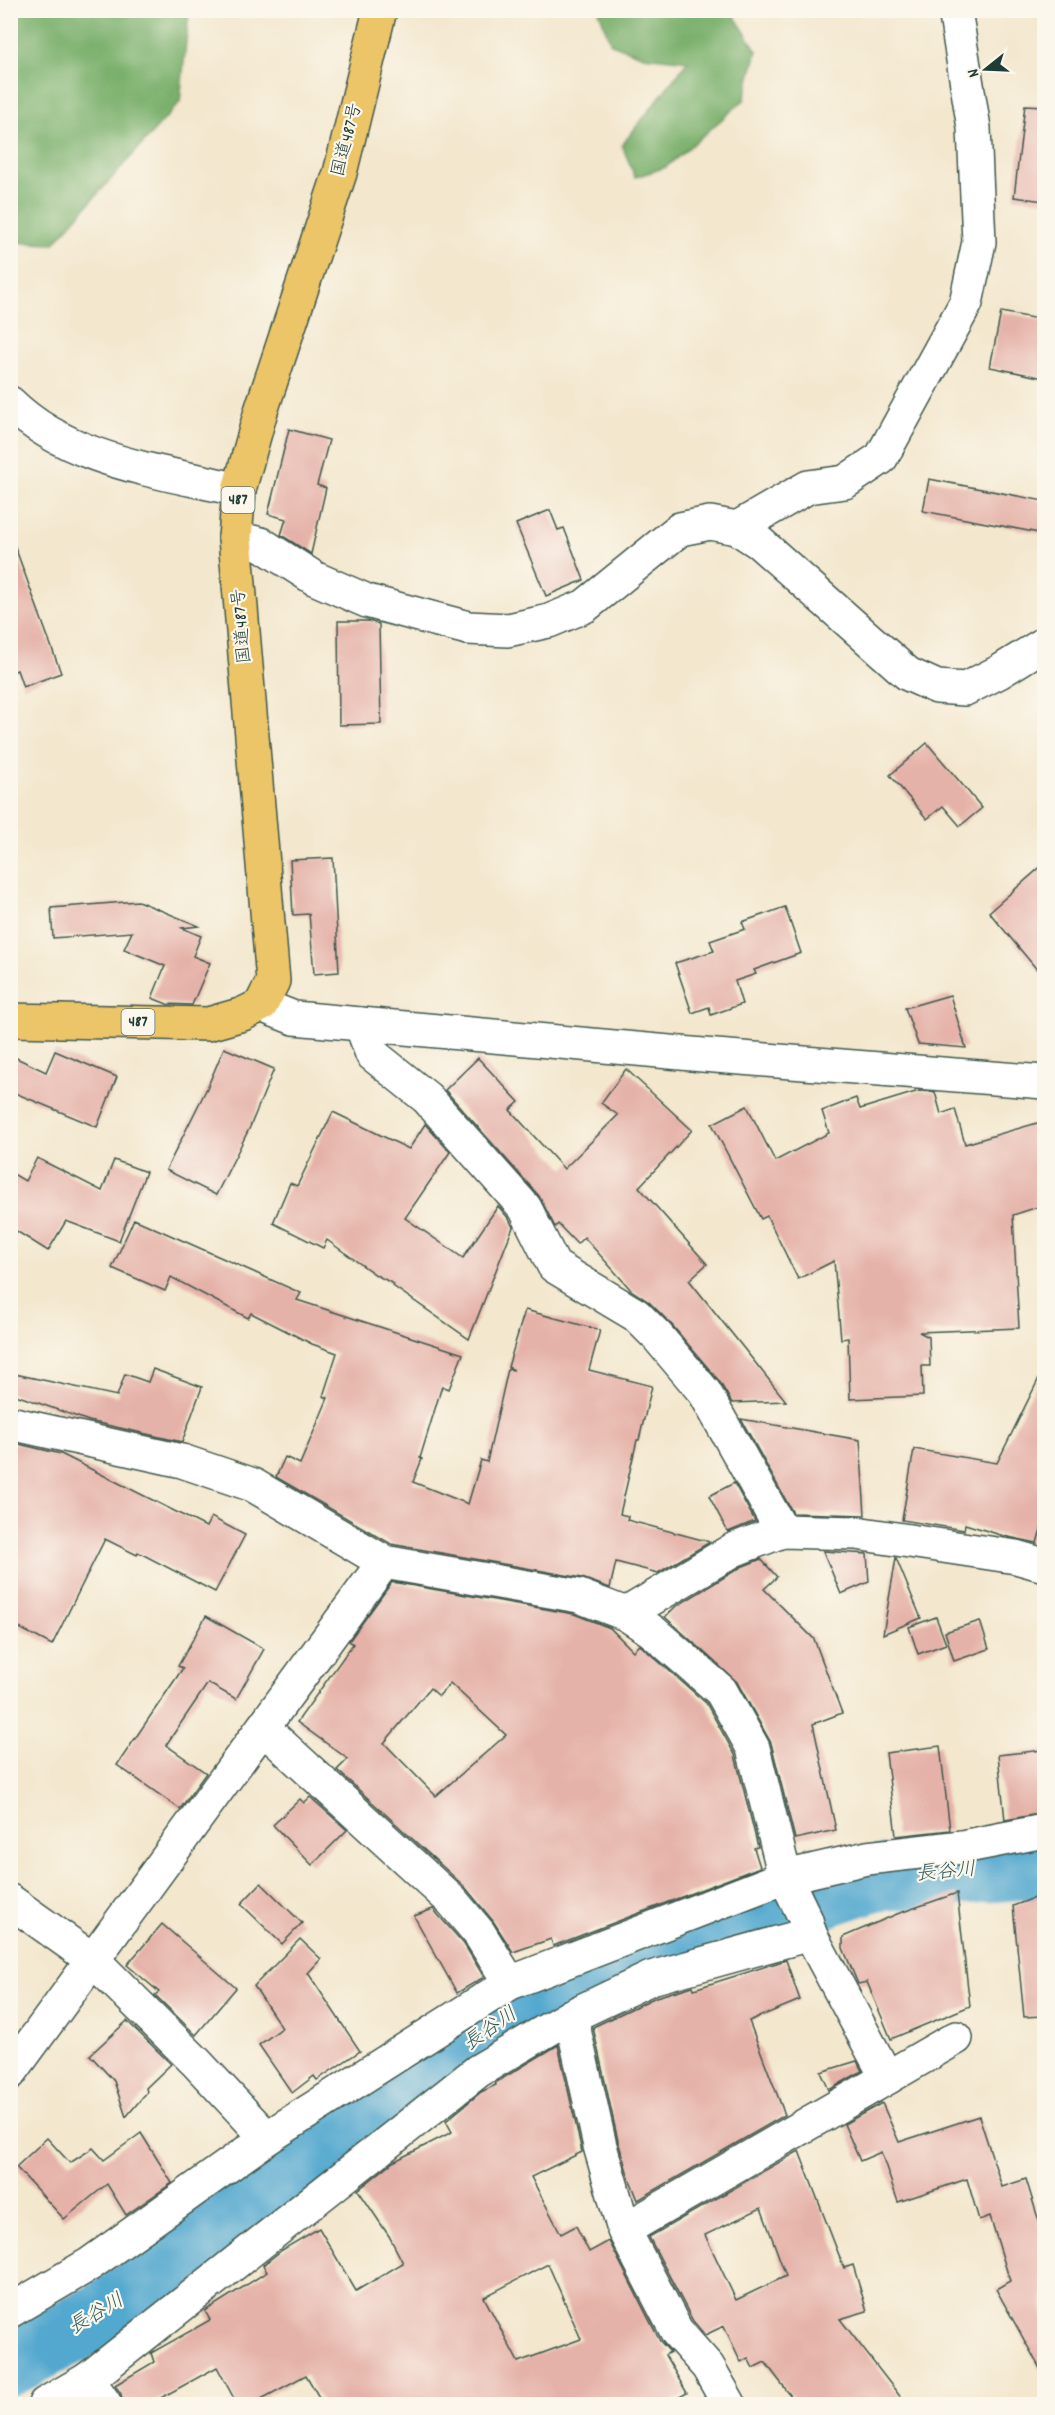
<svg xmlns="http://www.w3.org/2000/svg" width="1055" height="2415" font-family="Dekko,'Klee One',sans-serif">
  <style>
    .forest { fill: #7ab06c; stroke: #4c7650; stroke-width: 1.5 }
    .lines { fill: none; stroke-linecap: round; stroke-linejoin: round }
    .river { stroke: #53a8cf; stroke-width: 66 }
    .building { fill: #e5b2a9; fill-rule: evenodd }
    .minor-casing { stroke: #3f564b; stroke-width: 36 }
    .highway-casing { stroke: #3f564b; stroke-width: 36 }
    .minor { stroke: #fff; stroke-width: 33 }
    .highway { stroke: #ecc569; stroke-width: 33 }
    .labels { text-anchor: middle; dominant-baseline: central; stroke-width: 4.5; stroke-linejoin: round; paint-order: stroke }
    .shield { fill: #fbf7ec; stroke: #61756b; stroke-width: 1.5 }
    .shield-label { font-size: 16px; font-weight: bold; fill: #1f3d34 }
    .street-label { font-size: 18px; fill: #1f3d34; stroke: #fbf7ec }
    .water-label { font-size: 20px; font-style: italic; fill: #2f5d62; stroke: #fbf7ec }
  </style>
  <rect width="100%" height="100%" fill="#fbf7ec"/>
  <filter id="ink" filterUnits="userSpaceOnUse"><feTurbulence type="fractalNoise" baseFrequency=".0167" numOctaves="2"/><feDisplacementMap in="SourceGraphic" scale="12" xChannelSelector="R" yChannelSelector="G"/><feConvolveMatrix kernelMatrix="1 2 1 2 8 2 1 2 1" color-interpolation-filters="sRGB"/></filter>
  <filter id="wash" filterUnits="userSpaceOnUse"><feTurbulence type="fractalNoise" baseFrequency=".008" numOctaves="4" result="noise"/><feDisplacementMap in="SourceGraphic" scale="24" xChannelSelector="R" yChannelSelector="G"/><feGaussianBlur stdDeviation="1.35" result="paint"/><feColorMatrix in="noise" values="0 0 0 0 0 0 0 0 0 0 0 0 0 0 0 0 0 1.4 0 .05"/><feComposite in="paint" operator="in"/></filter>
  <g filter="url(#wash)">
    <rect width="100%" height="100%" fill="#f3e7cd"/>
    <g class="forest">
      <polygon points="11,10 189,11 180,102 53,244 11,242"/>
      <polygon points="599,11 731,11 757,51 744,100 666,167 635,177 622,145 688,61 644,56 611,44"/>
    </g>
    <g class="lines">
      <polyline class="river" points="10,2363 108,2312 512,2013 618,1964 871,1879 1044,1865"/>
    </g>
    <g id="blocks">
      <g class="building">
        <polygon points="1025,105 1044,106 1044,201 1014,197"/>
        <polygon points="1001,312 1044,320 1044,378 990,367"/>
        <polygon points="289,429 329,440 317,485 326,488 311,554 281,535 286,519 268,514"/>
        <polygon points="929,479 1044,501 1044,534 923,511"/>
        <polygon points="550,510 558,530 564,528 584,580 546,596 516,524"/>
        <polygon points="14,544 61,673 23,687 17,670 10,673 10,545"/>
        <polygon points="338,621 368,621 379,624 381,724 339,725"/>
        <polygon points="927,743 982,808 960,826 943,806 927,819 890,775"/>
        <polygon points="333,858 339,972 314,974 309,914 293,915 290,860"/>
        <polygon points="1044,864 1044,978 989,912"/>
        <polygon points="138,901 199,926 182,928 201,936 193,956 210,963 192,1005 167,1004 152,998 165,966 124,949 132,932 53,938 51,908"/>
        <polygon points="785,907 801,953 754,970 756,974 735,981 742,1004 711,1015 709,1007 692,1013 675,963 714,951 710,941 745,929 742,922"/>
        <polygon points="950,995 966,1048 918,1044 905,1008"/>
        <polygon points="224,1048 274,1069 250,1127 216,1195 166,1170 207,1088"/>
        <polygon points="55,1051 117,1077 97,1127 10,1091 10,1055 46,1072"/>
        <polygon points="478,1058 519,1102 510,1110 564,1169 618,1115 601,1103 626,1069 692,1130 639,1187 707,1264 689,1280 786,1401 732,1403 719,1381 671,1324 649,1302 631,1290 584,1237 577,1244 558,1224 555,1227 539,1196 445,1090"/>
        <polygon points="919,1091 935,1092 941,1114 955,1109 965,1144 1044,1121 1044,1205 1013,1215 1019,1328 919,1332 929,1337 930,1366 922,1366 923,1396 850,1399 848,1338 841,1339 834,1261 798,1279 767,1216 761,1219 712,1124 747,1106 775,1161 829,1133 822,1111 856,1098 860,1109"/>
        <polygon points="333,1112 409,1149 425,1124 450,1152 405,1218 463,1258 498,1206 509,1219 513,1227 469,1339 393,1286 394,1284 376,1275 327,1240 323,1248 273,1223 290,1183 297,1186"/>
        <polygon points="37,1158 102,1191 114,1160 146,1172 119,1241 66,1221 48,1251 10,1227 10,1172 25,1181"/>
        <polygon points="134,1219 301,1293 297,1300 463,1354 449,1389 442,1386 420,1458 422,1459 413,1482 468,1504 481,1460 487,1462 508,1369 514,1370 508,1367 525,1310 600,1330 589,1370 652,1386 639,1440 637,1440 620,1514 628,1516 627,1520 710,1542 658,1573 616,1562 610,1588 582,1578 391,1544 276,1477 285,1457 300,1464 328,1398 323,1396 337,1353 312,1344 251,1313 248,1318 171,1277 165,1291 112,1268"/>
        <polygon points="1044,1368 1044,1519 1037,1543 1004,1536 965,1524 964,1530 902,1520 914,1449 997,1463"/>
        <polygon points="153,1369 202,1387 182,1442 89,1421 10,1393 10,1373 117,1396 125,1374 148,1382"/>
        <polygon points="741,1419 860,1440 865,1515 793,1513"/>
        <polygon points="10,1442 61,1454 206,1527 211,1517 245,1535 215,1592 138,1552 137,1555 105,1539 52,1645 10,1623"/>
        <polygon points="734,1483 755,1521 728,1532 709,1496"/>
        <polygon points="823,1551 867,1554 869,1582 841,1594"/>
        <polygon points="896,1558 921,1618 883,1634"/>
        <polygon points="761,1559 777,1577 764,1589 814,1639 842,1713 813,1724 836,1830 795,1839 771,1743 737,1682 665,1617 675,1607 741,1567"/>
        <path d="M392 1582 574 1614 610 1628 633 1651 639 1645 641 1646 706 1703 735 1755 758 1847 754 1848 760 1867 553 1946 551 1939 513 1952 493 1921 465 1887 337 1770 348 1759 297 1722 353 1644 349 1641ZM450 1683 506 1735 436 1796 384 1743 430 1688 439 1696Z"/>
        <polygon points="206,1616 264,1649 236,1699 208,1683 166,1745 206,1773 180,1809 117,1765 183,1668 178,1666"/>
        <polygon points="936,1617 946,1644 918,1654 909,1627"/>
        <polygon points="980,1621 989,1649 954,1661 945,1632"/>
        <polygon points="940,1746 950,1830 896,1836 886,1753"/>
        <polygon points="1043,1750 1044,1813 1005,1820 998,1755"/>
        <polygon points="310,1797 347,1830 312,1865 273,1825 300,1799 304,1803"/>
        <polygon points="261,1883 302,1923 282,1944 241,1904"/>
        <polygon points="957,1893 970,2006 891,2039 867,1982 858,1984 843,1948 843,1937 897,1914"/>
        <polygon points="1044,1894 1044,2016 1024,2017 1013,1906"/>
        <polygon points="433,1909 464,1944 484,1977 457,1993 414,1916"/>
        <polygon points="162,1924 236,1988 196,2035 155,1995 159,1992 127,1965"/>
        <polygon points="300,1939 321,1959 308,1973 360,2051 317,2080 314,2076 292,2093 259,2045 282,2028 254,1986"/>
        <polygon points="786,1960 800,2000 749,2021 785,2115 638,2200 628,2175 618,2141 593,2027 656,1997 693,1986 694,1989"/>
        <polygon points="127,2021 171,2064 146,2088 147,2092 126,2117 114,2081 90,2055"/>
        <path d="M558 2045 582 2152 531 2177 561 2234 576 2226 589 2252 609 2241 660 2341 670 2352 665 2355 687 2393 667 2404H323L306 2375 252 2404H237L217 2367 150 2404H123L121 2394 115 2385 154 2362 151 2353 210 2320 205 2311 267 2272 263 2265 282 2250 319 2228 356 2291 403 2263 389 2236 358 2190 393 2162 452 2132 446 2121 481 2092 496 2085 495 2083ZM548 2264 581 2339 518 2362 484 2297Z"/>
        <polygon points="857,2061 862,2071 829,2090 821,2072"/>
        <polygon points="882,2103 899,2142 979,2116 1002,2187 1026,2179 1044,2238 1044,2376 996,2289 1010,2281 990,2216 979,2220 967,2179 898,2202 881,2152 860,2161 844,2124"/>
        <polygon points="141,2133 172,2183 126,2215 107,2184 64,2219 16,2167 47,2138 70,2163 93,2148 104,2160"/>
        <path d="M799 2151 844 2268 853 2265 867 2311 840 2319 906 2404H797L765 2362 753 2368 748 2358 741 2362 724 2326 705 2335 693 2321 649 2237ZM761 2208 786 2276 736 2300 705 2235Z"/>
      </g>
    </g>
  </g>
  <g filter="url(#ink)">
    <use href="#blocks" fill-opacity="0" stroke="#3f564b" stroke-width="1.5"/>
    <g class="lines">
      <g class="minor-casing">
        <g id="minor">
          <path d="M10 403C70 462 161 471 239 490"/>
          <polyline points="737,528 808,487 845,482 881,458 966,303 979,242 974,128 955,10"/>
          <polyline points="235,538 261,544 314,578 367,601 468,628 508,630 549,621 585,606 680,529 710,523 737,528 760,543 908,674 937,687 965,689 999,672 1044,644"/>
          <polyline points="261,1005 294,1018 703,1055 1044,1082"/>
          <polyline points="361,1024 372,1054 427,1098 525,1208 554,1266 636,1315 657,1336 705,1393 782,1531"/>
          <polyline points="10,1423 182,1461 253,1485 384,1562 579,1596 626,1614 652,1631 721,1691 753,1748 785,1877 806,1920 810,1934 651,1978 571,2016 478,2071 88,2379 45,2404"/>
          <polyline points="626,1614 733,1550 782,1531 856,1533 1016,1557 1044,1565"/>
          <polyline points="263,1728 452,1901 479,1933 510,1983"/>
          <polyline points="10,1901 93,1960 196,2062 267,2138"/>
          <polyline points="810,1934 887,2078"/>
          <polyline points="571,2016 600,2146 624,2230 677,2332 708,2367 729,2404"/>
          <polyline points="10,2073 384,1562"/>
          <polyline points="624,2230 956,2038"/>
          <polyline points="10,2311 90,2264 267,2138 510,1983 785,1877 867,1858 962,1847 1044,1831"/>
          <polyline points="88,2379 105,2404"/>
        </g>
      </g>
      <g class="highway-casing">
        <polyline id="highway" points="10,1020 208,1024 243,1014 261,1005 273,981 235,538 239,490 261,411 340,173 380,10"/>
      </g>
      <use href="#minor" class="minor"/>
      <use href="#highway" class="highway"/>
    </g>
  </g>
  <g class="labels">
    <g class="shield">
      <rect x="221.5" y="487" width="33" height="26" rx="4.5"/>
      <rect x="121.5" y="1009" width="33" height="26" rx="4.5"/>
    </g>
    <g class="shield-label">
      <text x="238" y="500">487</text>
      <text x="138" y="1022">487</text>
    </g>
    <g class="street-label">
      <text transform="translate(348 140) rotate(-76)">国道487号</text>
      <text transform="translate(243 626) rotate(-95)">国道487号</text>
    </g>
    <g class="water-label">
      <text transform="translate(946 1873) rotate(-5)">長谷川</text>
      <text transform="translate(491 2030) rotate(-35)">長谷川</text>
      <text transform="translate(97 2315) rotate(-31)">長谷川</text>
    </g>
  </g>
  <rect width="1055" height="2415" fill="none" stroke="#fbf7ec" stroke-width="36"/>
  <g transform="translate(986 69) rotate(252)" stroke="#fbf7ec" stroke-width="4.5" paint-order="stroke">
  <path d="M0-4.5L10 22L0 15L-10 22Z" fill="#1f3d34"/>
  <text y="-9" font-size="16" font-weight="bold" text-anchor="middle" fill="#1f3d34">N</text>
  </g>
</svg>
